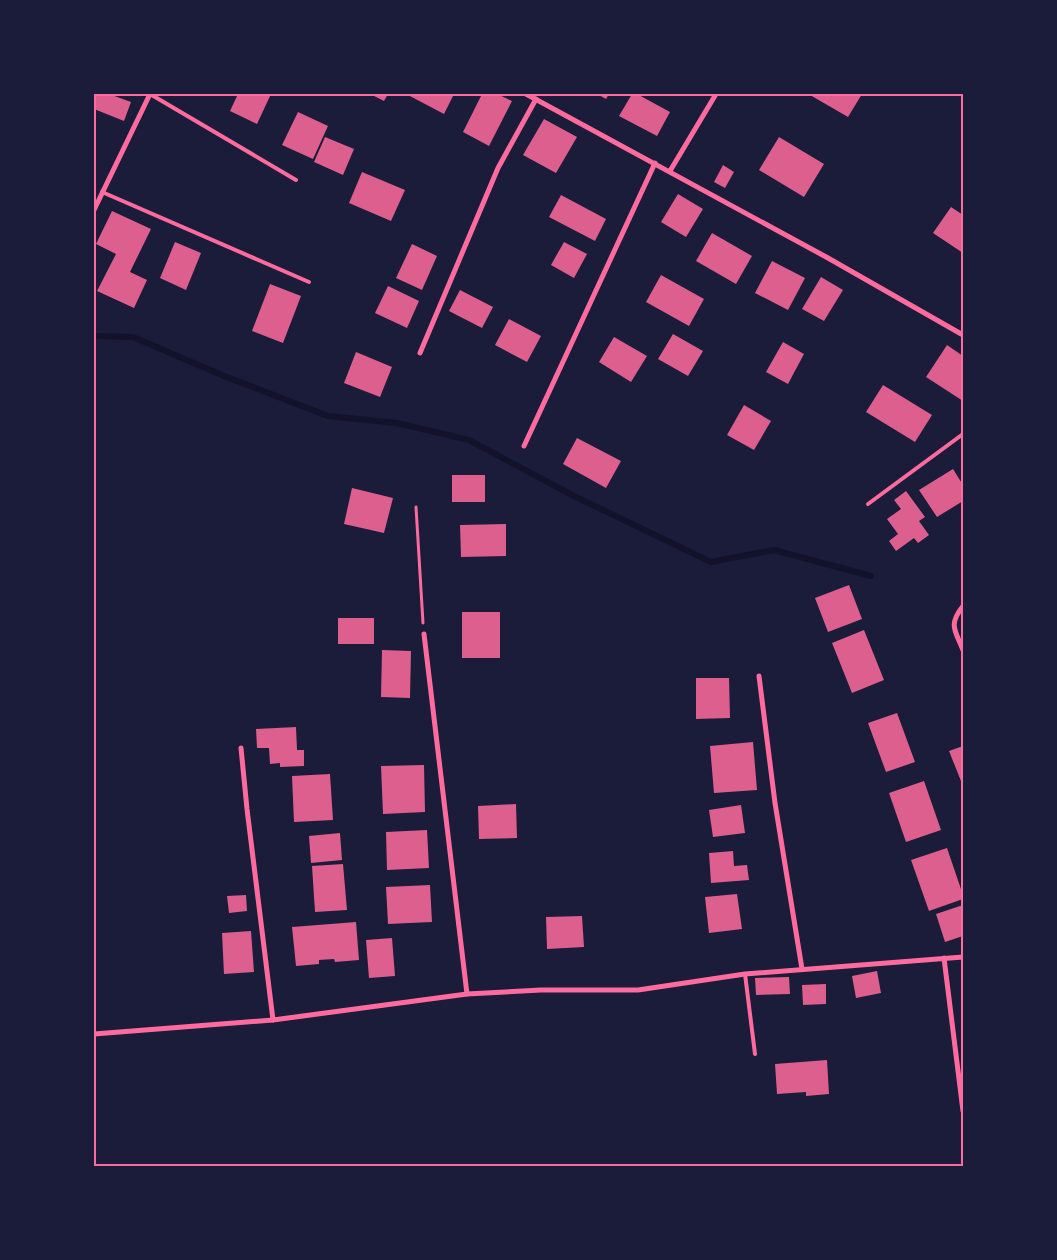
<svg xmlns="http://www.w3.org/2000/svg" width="1057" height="1260" font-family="Georgia,serif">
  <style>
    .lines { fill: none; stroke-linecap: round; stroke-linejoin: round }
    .stream { stroke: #12122b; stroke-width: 6 }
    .building { fill: #dd5f8e }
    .path { stroke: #ff6b9d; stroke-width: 3 }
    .service { stroke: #ff6b9d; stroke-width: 4 }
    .minor { stroke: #ff6b9d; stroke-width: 5 }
    .neatline { fill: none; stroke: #ff6b9d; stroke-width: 2 }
  </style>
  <rect width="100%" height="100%" fill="#1b1b3a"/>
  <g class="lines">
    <polyline class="stream" points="94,336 133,337 224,376 328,416 397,423 469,440 574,496 711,562 774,550 871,576"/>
  </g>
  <g class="building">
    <polygon points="94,94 109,94 131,102 124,121 94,109"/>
    <polygon points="238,94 271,94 257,124 230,111"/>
    <polygon points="370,94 388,94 384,101"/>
    <polygon points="406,94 454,94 444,114"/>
    <polygon points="482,94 497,94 512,101 489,146 463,132"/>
    <polygon points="597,94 609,94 606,99"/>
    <polygon points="632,94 637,94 670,112 657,136 619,116"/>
    <polygon points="811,94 862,94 848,117 810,95"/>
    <polygon points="298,112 328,126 313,159 282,145"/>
    <polygon points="544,119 577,137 556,173 523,155"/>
    <polygon points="325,137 354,149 343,175 314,162"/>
    <polygon points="779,137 824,164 804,197 759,170"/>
    <polygon points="723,165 734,172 725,188 714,182"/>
    <polygon points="362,172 405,190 391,221 349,203"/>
    <polygon points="678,194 703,209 686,237 661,222"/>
    <polygon points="561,195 606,219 595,241 549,217"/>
    <polygon points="951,207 963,215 963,253 933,233"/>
    <polygon points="112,211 151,229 130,272 147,280 134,308 97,291 116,254 96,244"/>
    <polygon points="712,233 752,256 736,284 696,261"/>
    <polygon points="175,242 201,253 186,290 160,278"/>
    <polygon points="564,242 587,254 574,278 551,265"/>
    <polygon points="412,244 437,256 422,290 396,278"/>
    <polygon points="772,261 805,278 788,310 755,293"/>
    <polygon points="661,275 704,299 689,326 646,302"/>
    <polygon points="821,277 843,290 824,321 802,309"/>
    <polygon points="270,284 301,296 283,343 252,331"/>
    <polygon points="388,286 419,301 407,328 375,313"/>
    <polygon points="460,290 493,307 482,328 449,311"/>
    <polygon points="509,319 541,336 527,362 495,345"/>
    <polygon points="673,334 703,351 688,376 658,359"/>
    <polygon points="614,337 647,356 631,382 599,362"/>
    <polygon points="783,342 804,354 788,384 766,372"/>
    <polygon points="947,345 963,356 963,401 926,377"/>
    <polygon points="356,352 392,367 380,397 344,383"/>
    <polygon points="883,385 932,415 915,442 866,412"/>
    <polygon points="744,405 771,421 754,450 727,435"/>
    <polygon points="577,438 621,461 606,488 563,464"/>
    <polygon points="953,469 963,485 963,501 937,517 919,490"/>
    <rect x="452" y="475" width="33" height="27"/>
    <polygon points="352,488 393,498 384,533 344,524"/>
    <polygon points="906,491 925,517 919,521 929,535 918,543 914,538 896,551 889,541 898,534 887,519 901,509 894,500"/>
    <polygon points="506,524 506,556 461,557 460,525"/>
    <polygon points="849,585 862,619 828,632 815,598"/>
    <rect x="462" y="612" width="38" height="46"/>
    <rect x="338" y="618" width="36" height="26"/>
    <polygon points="864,630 884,680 852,693 832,643"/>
    <polygon points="382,650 411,651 410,698 381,697"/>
    <polygon points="696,678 729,678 730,718 696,719"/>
    <polygon points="897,713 915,762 886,772 868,723"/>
    <polygon points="296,727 297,750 304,750 304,766 280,767 280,763 270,764 269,748 257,748 256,729"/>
    <polygon points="753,742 757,790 714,793 710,746"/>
    <polygon points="963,746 963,786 949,751"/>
    <polygon points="424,765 425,812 383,814 381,766"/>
    <polygon points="330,774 333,820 294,822 292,776"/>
    <polygon points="924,781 941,830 906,842 889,793"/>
    <polygon points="516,804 517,838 479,839 478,806"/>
    <polygon points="741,805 745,833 713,837 709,810"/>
    <polygon points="427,830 429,868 387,870 386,832"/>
    <polygon points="340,833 342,860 311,863 309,836"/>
    <polygon points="947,848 963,895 963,899 929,911 911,860"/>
    <polygon points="733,851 734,866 747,865 749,880 711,883 709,853"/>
    <polygon points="343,864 347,910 315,912 312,866"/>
    <polygon points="430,885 432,922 388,924 386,887"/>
    <polygon points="737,894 742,929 709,933 705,897"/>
    <polygon points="246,895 247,911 229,913 227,896"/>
    <polygon points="963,905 963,936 945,942 936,914"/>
    <polygon points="582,916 584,947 547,949 546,917"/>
    <polygon points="356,922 359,960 335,962 334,959 319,960 319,964 296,966 292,927"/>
    <polygon points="251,931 254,972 224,974 222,933"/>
    <polygon points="392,938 395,976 369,978 366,940"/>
    <polygon points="877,971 881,993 856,998 852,976"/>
    <polygon points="789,977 790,994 756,995 755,978"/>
    <polygon points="826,984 826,1004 803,1005 802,985"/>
    <polygon points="827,1060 829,1094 806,1096 806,1092 777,1094 775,1064"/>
  </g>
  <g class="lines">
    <polyline class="path" points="416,507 423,623"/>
    <g class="service">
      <polyline points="150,94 296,180"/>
      <polyline points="102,192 309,282"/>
      <polyline points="868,504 963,434"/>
      <polyline points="745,974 755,1054"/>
    </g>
    <g class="minor">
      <polyline points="526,94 828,258 963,335"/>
      <polyline points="670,171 716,94"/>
      <polyline points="94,210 150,94"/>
      <polyline points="420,353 498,168 536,99"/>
      <polyline points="524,446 655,163"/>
      <path d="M963 606C948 625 955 630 963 650"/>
      <polyline points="424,634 467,994"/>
      <polyline points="759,676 775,803 802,969"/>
      <polyline points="241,748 247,809 273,1020"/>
      <polyline points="944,958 963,1111"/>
      <polyline points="94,1034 273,1020 467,994 541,990 638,990 745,974 963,957"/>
    </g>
  </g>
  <rect width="1057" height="1260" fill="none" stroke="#1b1b3a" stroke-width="190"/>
  <rect x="95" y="95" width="867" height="1070" class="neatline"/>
</svg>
